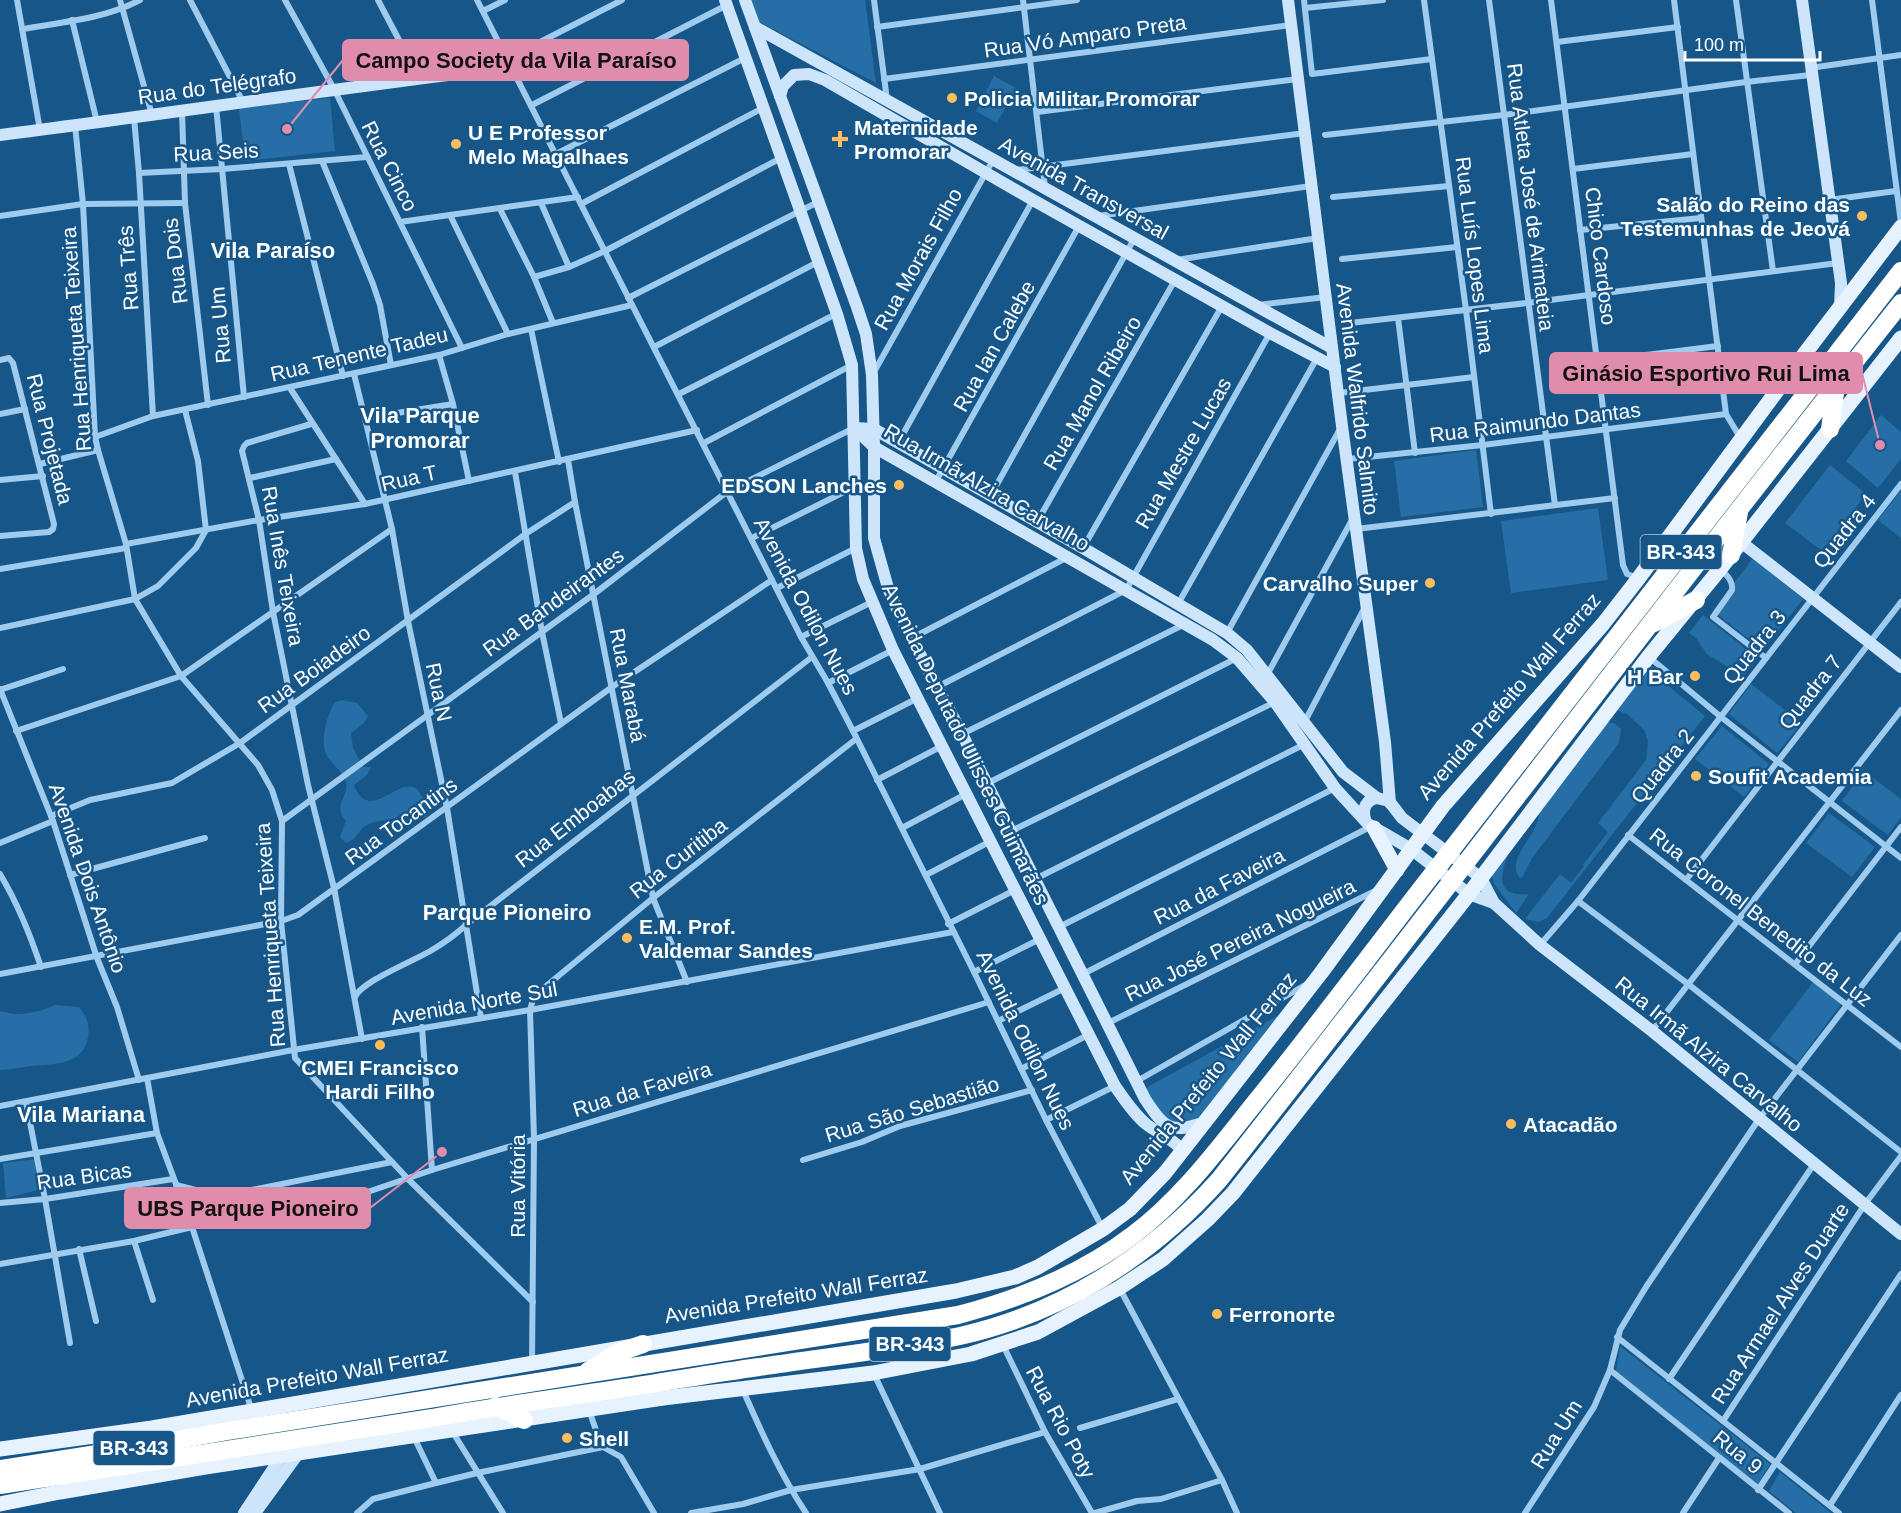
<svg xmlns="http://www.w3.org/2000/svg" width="1901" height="1513" font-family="Helvetica,sans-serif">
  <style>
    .green { fill: #266fa6 }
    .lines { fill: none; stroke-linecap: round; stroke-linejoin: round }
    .street { stroke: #9fccee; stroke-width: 6 }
    .secondary { stroke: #cce5fa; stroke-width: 12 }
    .primary { stroke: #e6f3ff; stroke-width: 15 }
    .highway { stroke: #fff; stroke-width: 18 }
    .poi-dot { fill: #ffbd5c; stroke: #175689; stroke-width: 2 }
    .labels { text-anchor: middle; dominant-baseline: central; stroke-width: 5; stroke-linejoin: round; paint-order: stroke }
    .shield { fill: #175689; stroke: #b9ccdc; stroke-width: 1.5 }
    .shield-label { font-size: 20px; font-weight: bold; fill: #fff }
    .street-label { font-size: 21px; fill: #fff; stroke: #175689 }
    .poi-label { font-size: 21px; font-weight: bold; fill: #fff; stroke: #175689; text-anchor: start }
    .neighbourhood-label { font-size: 22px; font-weight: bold; fill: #fff; stroke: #175689 }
    .leader { fill: none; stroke: #e08cad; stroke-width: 2 }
    .callout-dot { fill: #e08cad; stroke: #175689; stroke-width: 2 }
    .callout { fill: #e08cad; stroke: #e08cad; stroke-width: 2 }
    .callout-label { font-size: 22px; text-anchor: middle; font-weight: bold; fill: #111 }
  </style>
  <rect width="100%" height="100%" fill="#175689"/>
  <g class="green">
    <polygon points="751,0 865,0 876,83 759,22"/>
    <polygon points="994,76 1016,88 997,123 976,111"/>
    <polygon points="330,98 335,151 245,161 239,108"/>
    <polygon points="1881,415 1901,432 1901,459 1878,488 1846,461"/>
    <polygon points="1476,450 1483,507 1401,517 1394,461"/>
    <polygon points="1830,465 1866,494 1822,551 1785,523"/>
    <polygon points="1901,490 1901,538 1878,520"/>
    <polygon points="1598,508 1608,580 1511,593 1501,521"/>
    <polygon points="1753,558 1803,599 1763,650 1713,611"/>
    <polygon points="1703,615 1757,658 1743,677 1707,654 1696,638 1689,633"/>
    <polygon points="1644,666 1705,716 1547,918 1538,922 1525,919 1560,874 1571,883 1584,866 1583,865 1608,832 1598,823 1646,760 1647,754 1648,741 1644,730 1628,715 1611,707"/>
    <polygon points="1751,684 1802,723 1777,753 1729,714"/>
    <path d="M342 700 357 703 368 716 364 723 351 733 353 748 363 767H371L367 775 354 785C369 825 399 775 417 789 419 791 420 795 422 797 427 802 428 804 430 810L426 817C419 817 414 812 408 812 402 812 400 816 395 818 385 821 373 820 364 827 356 834 356 840 346 843L340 837 346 821C332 804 349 799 346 782 343 772 333 765 327 756 319 742 327 715 335 702Z"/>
    <path d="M1606 722 1614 723 1621 729 1619 743 1532 858 1522 878 1519 877C1507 860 1532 839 1537 823 1539 818 1539 813 1539 808Z"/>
    <polygon points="1722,726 1769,764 1744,797 1695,759"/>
    <polygon points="1864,771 1901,799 1901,817 1888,835 1842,801"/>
    <polygon points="1829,813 1875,847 1852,877 1806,843"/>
    <path d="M1518 834C1508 855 1483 898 1529 894L1516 913 1493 882 1492 875Z"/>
    <polygon points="1813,982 1841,1004 1798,1062 1769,1040"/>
    <path d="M55 1005 79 1007C87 1017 90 1024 88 1037 83 1065 55 1064 32 1066 21 1067 11 1070 0 1070V1011C20 1017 36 1013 55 1005Z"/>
    <polygon points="1283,1013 1201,1118 1173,1125 1144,1093 1149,1086"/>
    <polygon points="37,1159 42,1189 6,1198 3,1163"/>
    <polygon points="1620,1346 1770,1464 1757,1486 1616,1372"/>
    <polygon points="1780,1472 1831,1513 1796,1513 1769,1491"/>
  </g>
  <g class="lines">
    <g class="street">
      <polyline points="17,0 40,130"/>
      <polyline points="120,0 152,115"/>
      <polyline points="190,0 243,102"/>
      <polyline points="285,0 334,89 462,348"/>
      <polyline points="378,0 419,78"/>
      <polyline points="477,0 801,637 828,683 853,731 974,972 1046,1120 1103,1229"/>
      <polyline points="874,0 887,100"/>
      <polyline points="1023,0 1045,187"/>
      <polyline points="1304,0 1312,74 1432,59"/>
      <polyline points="1424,0 1466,310 1491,514"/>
      <polyline points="1489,0 1555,505"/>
      <polyline points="1551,0 1623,565 1627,574 1638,578"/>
      <polyline points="1674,0 1726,414 1741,439"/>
      <polyline points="1736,0 1773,271"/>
      <polyline points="1872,0 1901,223"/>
      <polyline points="1305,8 1383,0"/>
      <polyline points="483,11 505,0"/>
      <polyline points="72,20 97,122"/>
      <polyline points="877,27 1077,0"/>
      <path d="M23 29C62 22 104 19 140 0"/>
      <polyline points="1557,42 1678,27"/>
      <polyline points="507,59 622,0"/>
      <polyline points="1810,68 1901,55"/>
      <polyline points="884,79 1291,25"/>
      <polyline points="532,105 727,5"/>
      <polyline points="216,106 244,397"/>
      <polyline points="182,111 185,203 208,405"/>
      <polyline points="1037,112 1298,79"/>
      <polyline points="134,118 139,173 153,416"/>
      <polyline points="75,125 83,204 95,437 98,450 126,544 135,599 181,676 258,765 272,790 282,821 281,921 295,1058 408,1179 533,1302"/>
      <polyline points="1325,135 1504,115 1746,82 1811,75"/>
      <polyline points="556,154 745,58"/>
      <polyline points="322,161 373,284 380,305 391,365"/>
      <polyline points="289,164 343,376"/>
      <polyline points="1573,169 1693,154"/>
      <polyline points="1017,170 1305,133"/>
      <polyline points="139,173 222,169 367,157"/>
      <polyline points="1333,197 1449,186"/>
      <polyline points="1829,200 1896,191"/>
      <polyline points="541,203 569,267"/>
      <polyline points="581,204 763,108"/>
      <polyline points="500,209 534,277 553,323"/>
      <polyline points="450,215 508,334"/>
      <polyline points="0,216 83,204 185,203"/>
      <polyline points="1098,216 1311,186"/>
      <polyline points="400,222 578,197"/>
      <polyline points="1580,230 1701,218"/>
      <polyline points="1342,259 1457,247"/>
      <polyline points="1176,260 1318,238"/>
      <polyline points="534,277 569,267 605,251 781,158"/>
      <polyline points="628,298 818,202"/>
      <polyline points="1258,305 1326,297"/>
      <polyline points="1398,318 1415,453"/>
      <polyline points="1350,323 1527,303 1838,263"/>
      <polyline points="531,329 559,462"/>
      <polyline points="654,347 818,262"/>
      <polyline points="439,355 453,404 469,481"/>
      <polyline points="0,360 9,358 13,363 54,524 53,529 49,532 0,536"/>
      <polyline points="1598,361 1718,346"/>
      <polyline points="874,372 993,160"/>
      <polyline points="354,374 392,529 408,621 447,808 481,1018"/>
      <polyline points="290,388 365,504"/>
      <polyline points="1339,393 1474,377"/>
      <polyline points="679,394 836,314"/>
      <polyline points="0,414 25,409"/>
      <polyline points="366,418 453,404"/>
      <polyline points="311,424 247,443 244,446 242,451 259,520 273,612 308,785 334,888 362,1039"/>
      <polyline points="95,437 153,416 439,355 508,334 632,305"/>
      <polyline points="704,443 852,365"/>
      <polyline points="898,443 1033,200"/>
      <polyline points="1348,459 1483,445 1726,414"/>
      <polyline points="568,460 575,502 653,898 687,982"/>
      <polyline points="40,464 98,450"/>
      <polyline points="515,472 542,632 561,723"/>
      <polyline points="250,478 336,459"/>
      <polyline points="0,480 43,476"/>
      <polyline points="936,481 1079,226"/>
      <polyline points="991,495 1134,239"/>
      <polyline points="1037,522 1175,280"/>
      <polyline points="1356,529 1615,498"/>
      <polyline points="752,538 854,487"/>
      <polyline points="126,544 259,520 365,504 697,430"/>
      <polyline points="1083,548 1222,306"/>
      <polyline points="0,569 126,548"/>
      <path d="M1720 569C1727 575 1733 581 1732 590L1713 617 1766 658"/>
      <polyline points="777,588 856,548"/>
      <polyline points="1178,604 1317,358"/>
      <polyline points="0,628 135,599 158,586 196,548 206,530 198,461 185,410"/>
      <polyline points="1227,633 1340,429"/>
      <polyline points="801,637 872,602"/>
      <polyline points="912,638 1068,557"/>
      <polyline points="1649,657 1721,717 1901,858"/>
      <polyline points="1267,675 1353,518"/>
      <polyline points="828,683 893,650"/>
      <polyline points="937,687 1126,590 1270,333"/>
      <polyline points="0,689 53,821 97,958 117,1007 139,1080"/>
      <polyline points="0,690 63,669"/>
      <polyline points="1304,723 1365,607"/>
      <polyline points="16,731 181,676 392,529"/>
      <polyline points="853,731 918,698"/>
      <polyline points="962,734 1185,624"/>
      <polyline points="877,780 942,746"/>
      <polyline points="986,784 1237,658"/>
      <polyline points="51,816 90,800 172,783 240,743 527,533 575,502"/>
      <polyline points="282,821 594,594 728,491 854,428"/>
      <polyline points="902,828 966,794"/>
      <polyline points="1011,831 1275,702"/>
      <polyline points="1628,835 1901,1047"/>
      <polyline points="0,843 53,821"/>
      <path d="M0 874C18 904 30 934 41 967"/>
      <polyline points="70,875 205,838"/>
      <polyline points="926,875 991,841"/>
      <polyline points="1035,879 1305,744"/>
      <polyline points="1686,880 1901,602"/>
      <polyline points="1578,901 1688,984 1901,1152"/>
      <polyline points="948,924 1015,890"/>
      <polyline points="1059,927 1335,788"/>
      <polyline points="1540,945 1578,901 1901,484"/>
      <polyline points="1796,963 1901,827"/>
      <polyline points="974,972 1040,939"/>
      <polyline points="0,974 281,921 298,915 612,687 772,580"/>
      <polyline points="1083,974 1370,827"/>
      <path d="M355 997C362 981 414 961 432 950 444 943 455 935 466 925L812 657"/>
      <polyline points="998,1021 1065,988"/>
      <polyline points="1108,1023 1375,891"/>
      <polyline points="422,1027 432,1170"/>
      <polyline points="1652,1031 1901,710"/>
      <polyline points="1021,1069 1088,1035"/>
      <polyline points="147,1078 157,1133 192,1227 252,1411"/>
      <polyline points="1137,1081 1307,984"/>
      <polyline points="26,1102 45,1199 70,1343"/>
      <polyline points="0,1106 293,1050 530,1010 953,932"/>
      <polyline points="1046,1120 1115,1086"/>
      <polyline points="0,1159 157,1133"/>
      <polyline points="803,1160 862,1142 900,1126 1032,1090"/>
      <polyline points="176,1185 215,1195 226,1195 392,1162"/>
      <polyline points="0,1203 45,1199 173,1179"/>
      <polyline points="306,1213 432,1170 989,1002"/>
      <polyline points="134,1241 153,1300"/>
      <polyline points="79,1249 96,1321"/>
      <polyline points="0,1264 134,1241 192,1227"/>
      <polyline points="1120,1289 1222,1480 1237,1513"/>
      <polyline points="1617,1337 1839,1513"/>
      <polyline points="1003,1345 1045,1432 1092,1513"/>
      <polyline points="532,1362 534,1139 530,1010 534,996 653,898 856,739"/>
      <polyline points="1610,1370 1789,1513"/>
      <polyline points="874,1374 940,1513"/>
      <polyline points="1669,1379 1814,1164"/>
      <path d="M742 1388C761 1431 780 1474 806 1513"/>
      <polyline points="589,1410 600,1442 603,1447 621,1457 654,1513"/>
      <polyline points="1723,1421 1865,1204 1901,1156"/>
      <polyline points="1080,1428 1178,1399"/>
      <polyline points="452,1431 503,1513"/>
      <polyline points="436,1483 477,1473 603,1447"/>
      <polyline points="1758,1490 1901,1274"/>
      <polyline points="1830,1505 1901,1395"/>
      <polyline points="357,1513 373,1499 436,1483 414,1437"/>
      <polyline points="691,1513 743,1504 791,1490 920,1469 1045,1432"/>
      <polyline points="1095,1513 1137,1501 1161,1499 1222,1480"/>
      <polyline points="1525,1513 1594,1407 1610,1370 1620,1330 1646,1287 1759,1119 1901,935"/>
      <polyline points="1683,1513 1719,1458"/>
    </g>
    <g class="secondary">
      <path d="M725 0 837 314 852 365 856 548 863 579 893 650 1115 1086C1124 1099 1133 1113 1146 1124 1157 1133 1172 1138 1181 1149V1154"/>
      <path d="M745 0 857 307 866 334 872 375 874 447V538L888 588 900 616 962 734 1145 1099C1165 1129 1170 1134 1206 1122"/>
      <polyline points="1288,0 1342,426 1385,742 1390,803"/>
      <polyline points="1802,0 1841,283 1840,308"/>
      <polyline points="755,27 1332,348"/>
      <polyline points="780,96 783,86 794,75 809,74 825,80 1033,200 1270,333 1335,367"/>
      <path d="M0 135C170 113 340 88 511 67"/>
      <polyline points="854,428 874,429 1083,548 1227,633 1247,650 1343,772 1377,798 1389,801 1402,818 1481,878 1494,903 1540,945 1652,1031 1901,1234"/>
      <polyline points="854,428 874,447 1213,640 1237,658 1275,702 1335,788 1368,824 1411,849 1469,894 1494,903"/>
      <polyline points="1741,542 1901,667"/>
      <path d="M1365 819C1362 808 1366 800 1377 798"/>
      <polyline points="244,1513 281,1457"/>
      <polyline points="255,1513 298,1454"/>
    </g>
    <g class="primary">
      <polyline points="1374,828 1397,870"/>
      <polyline points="0,1449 152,1428 956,1291 1015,1277 1038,1267 1103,1229 1130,1209 1165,1173 1321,973 1443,806 1603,624 1638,579 1790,373 1901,227"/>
      <polyline points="0,1504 60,1492 205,1467 663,1398 873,1373 971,1354 1038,1332 1119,1288 1163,1259 1207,1220 1233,1193 1469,894 1649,656 1720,569 1901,338"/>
    </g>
    <g class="highway">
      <polyline points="1830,429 1836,386"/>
      <polyline points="1731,555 1739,512"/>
      <polyline points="1654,623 1696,600"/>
      <polyline points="588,1371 615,1354 643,1344"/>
      <polyline points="496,1406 524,1420"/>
      <path d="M0 1469 97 1454 228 1431 958 1315C1019 1299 1082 1274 1133 1235 1181 1199 1217 1150 1254 1104 1310 1035 1363 964 1417 894 1577 685 1739 478 1901 271"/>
      <path d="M0 1485 432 1418C492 1407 551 1399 611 1390 660 1383 709 1374 759 1367 825 1357 894 1350 960 1336 1062 1313 1150 1257 1219 1180 1448 889 1671 593 1901 303"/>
    </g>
  </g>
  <g class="poi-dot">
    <circle cx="952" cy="98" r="6"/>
    <path d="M837 130h6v6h6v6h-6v6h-6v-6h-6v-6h6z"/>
    <circle cx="456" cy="144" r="6"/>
    <circle cx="1862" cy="216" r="6"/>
    <circle cx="899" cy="485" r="6"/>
    <circle cx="1430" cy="583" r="6"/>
    <circle cx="1695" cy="676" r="6"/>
    <circle cx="1696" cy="776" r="6"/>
    <circle cx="627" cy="938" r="6"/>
    <circle cx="380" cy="1045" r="6"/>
    <circle cx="1511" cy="1124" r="6"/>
    <circle cx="1217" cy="1314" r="6"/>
    <circle cx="567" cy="1438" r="6"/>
  </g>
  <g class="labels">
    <g class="shield">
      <rect x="1640.5" y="535" width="81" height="34" rx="4.5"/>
      <rect x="869.5" y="1327" width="81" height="34" rx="4.5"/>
      <rect x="93.5" y="1431" width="81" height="34" rx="4.5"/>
    </g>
    <g class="shield-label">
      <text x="1681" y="552">BR-343</text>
      <text x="910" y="1344">BR-343</text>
      <text x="134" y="1448">BR-343</text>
    </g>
    <g class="street-label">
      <text transform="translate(1085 36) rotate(-8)">Rua Vó Amparo Preta</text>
      <text transform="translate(217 86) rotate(-8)">Rua do Telégrafo</text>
      <text transform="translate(216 152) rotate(-3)">Rua Seis</text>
      <text transform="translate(390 166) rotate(63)">Rua Cinco</text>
      <text transform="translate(1084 188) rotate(29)">Avenida Transversal</text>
      <text transform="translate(1531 197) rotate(83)">Rua Atleta José de Arimateia</text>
      <text transform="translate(1475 255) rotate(83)">Rua Luís Lopes Lima</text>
      <text transform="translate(1601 256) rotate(83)">Chico Cardoso</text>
      <text transform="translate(918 259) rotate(-61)">Rua Morais Filho</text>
      <text transform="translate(175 261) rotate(-97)">Rua Dois</text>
      <text transform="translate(128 268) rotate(-94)">Rua Três</text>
      <text transform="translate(220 325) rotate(-95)">Rua Um</text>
      <text transform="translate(76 339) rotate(-94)">Rua Henriqueta Teixeira</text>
      <text transform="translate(994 346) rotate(-61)">Rua Ian Calebe</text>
      <text transform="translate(359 354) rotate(-13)">Rua Tenente Tadeu</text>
      <text transform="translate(1092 393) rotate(-60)">Rua Manol Ribeiro</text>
      <text transform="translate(1358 399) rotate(83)">Avenida Walfrido Salmito</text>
      <text transform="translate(1535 422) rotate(-7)">Rua Raimundo Dantas</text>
      <text transform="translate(50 439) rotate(76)">Rua Projetada</text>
      <text transform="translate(1183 453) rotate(-60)">Rua Mestre Lucas</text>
      <text transform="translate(409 478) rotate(-13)">Rua T</text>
      <text transform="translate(987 487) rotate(30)">Rua Irmã Alzira Carvalho</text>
      <text transform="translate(1844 531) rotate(-52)">Quadra 4</text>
      <text transform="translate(283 566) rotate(80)">Rua Inês Teixeira</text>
      <text transform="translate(553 602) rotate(-36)">Rua Bandeirantes</text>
      <text transform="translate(806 606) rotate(62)">Avenida Odilon Nues</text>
      <text transform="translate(1754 647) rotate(-52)">Quadra 3</text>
      <text transform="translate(314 669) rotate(-36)">Rua Boiadeiro</text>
      <text transform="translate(628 685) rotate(79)">Rua Marabá</text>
      <text transform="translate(439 692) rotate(78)">Rua N</text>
      <text transform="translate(1810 692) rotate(-52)">Quadra 7</text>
      <text transform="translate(1509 696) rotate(-49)">Avenida Prefeito Wall Ferraz</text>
      <text transform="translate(966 744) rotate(64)">Avenida Deputado Ulisses Guimarães</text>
      <text transform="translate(1662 766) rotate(-52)">Quadra 2</text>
      <text transform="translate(575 818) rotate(-38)">Rua Emboabas</text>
      <text transform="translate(401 821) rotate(-36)">Rua Tocantins</text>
      <text transform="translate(678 858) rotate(-38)">Rua Curitiba</text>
      <text transform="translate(88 878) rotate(71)">Avenida Dois Antônio</text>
      <text transform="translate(1219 886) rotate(-27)">Rua da Faveira</text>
      <text transform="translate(1761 917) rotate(38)">Rua Coronel Benedito da Luz</text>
      <text transform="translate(270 935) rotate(-94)">Rua Henriqueta Teixeira</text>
      <text transform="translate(1240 940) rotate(-26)">Rua José Pereira Nogueira</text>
      <text transform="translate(474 1003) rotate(-10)">Avenida Norte Sul</text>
      <text transform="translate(1026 1040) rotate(64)">Avenida Odilon Nues</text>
      <text transform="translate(1709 1054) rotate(39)">Rua Irmã Alzira Carvalho</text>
      <text transform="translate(1208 1078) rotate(-51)">Avenida Prefeito Wall Ferraz</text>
      <text transform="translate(642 1089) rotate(-17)">Rua da Faveira</text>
      <text transform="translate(912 1109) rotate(-17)">Rua São Sebastião</text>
      <text transform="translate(84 1176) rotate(-8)">Rua Bicas</text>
      <text transform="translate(517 1186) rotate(-90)">Rua Vitória</text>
      <text transform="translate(796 1295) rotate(-9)">Avenida Prefeito Wall Ferraz</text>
      <text transform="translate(1780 1303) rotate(-57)">Rua Armael Alves Duarte</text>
      <text transform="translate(317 1377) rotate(-10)">Avenida Prefeito Wall Ferraz</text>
      <text transform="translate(1061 1422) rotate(62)">Rua Rio Poty</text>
      <text transform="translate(1556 1434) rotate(-58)">Rua Um</text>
      <text transform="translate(1738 1452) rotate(39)">Rua 9</text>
    </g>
    <g class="poi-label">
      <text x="964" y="98">Policia Militar Promorar</text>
      <text x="854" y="127">Maternidade<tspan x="854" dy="24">Promorar</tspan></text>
      <text x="468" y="132">U E Professor<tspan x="468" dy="24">Melo Magalhaes</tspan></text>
      <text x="1850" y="204" text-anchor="end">Salão do Reino das<tspan x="1850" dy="24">Testemunhas de Jeová</tspan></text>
      <text x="887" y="485" text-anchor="end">EDSON Lanches</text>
      <text x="1418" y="583" text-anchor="end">Carvalho Super</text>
      <text x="1683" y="676" text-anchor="end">H Bar</text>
      <text x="1708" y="776">Soufit Academia</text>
      <text x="639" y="926">E.M. Prof.<tspan x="639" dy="24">Valdemar Sandes</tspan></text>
      <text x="380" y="1067" text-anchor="middle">CMEI Francisco<tspan x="380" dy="24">Hardi Filho</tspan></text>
      <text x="1523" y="1124">Atacadão</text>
      <text x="1229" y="1314">Ferronorte</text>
      <text x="579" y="1438">Shell</text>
    </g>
    <g class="neighbourhood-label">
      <text x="273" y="250">Vila Paraíso</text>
      <text x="420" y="415">Vila Parque<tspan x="420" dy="25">Promorar</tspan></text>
      <text x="507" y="912">Parque Pioneiro</text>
      <text x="81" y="1114">Vila Mariana</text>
    </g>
  </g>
  <path class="leader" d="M287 129L343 60M1880 445L1862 373M442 1152L370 1208"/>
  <g class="callout-dot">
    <circle cx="287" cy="129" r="6"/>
    <circle cx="1880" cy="445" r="6"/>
    <circle cx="442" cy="1152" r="6"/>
  </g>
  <g class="callout">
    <rect x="343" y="40" width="345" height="40" rx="6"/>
    <rect x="1550" y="353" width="312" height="40" rx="6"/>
    <rect x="125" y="1188" width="245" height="40" rx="6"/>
  </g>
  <g class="callout-label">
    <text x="516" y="68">Campo Society da Vila Paraíso</text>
    <text x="1706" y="381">Ginásio Esportivo Rui Lima</text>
    <text x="248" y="1216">UBS Parque Pioneiro</text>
  </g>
  <path d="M1685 51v9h135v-9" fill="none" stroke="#ffffff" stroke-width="3"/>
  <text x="1694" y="51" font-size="18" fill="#ffffff" stroke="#175689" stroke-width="4.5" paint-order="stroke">100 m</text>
</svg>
